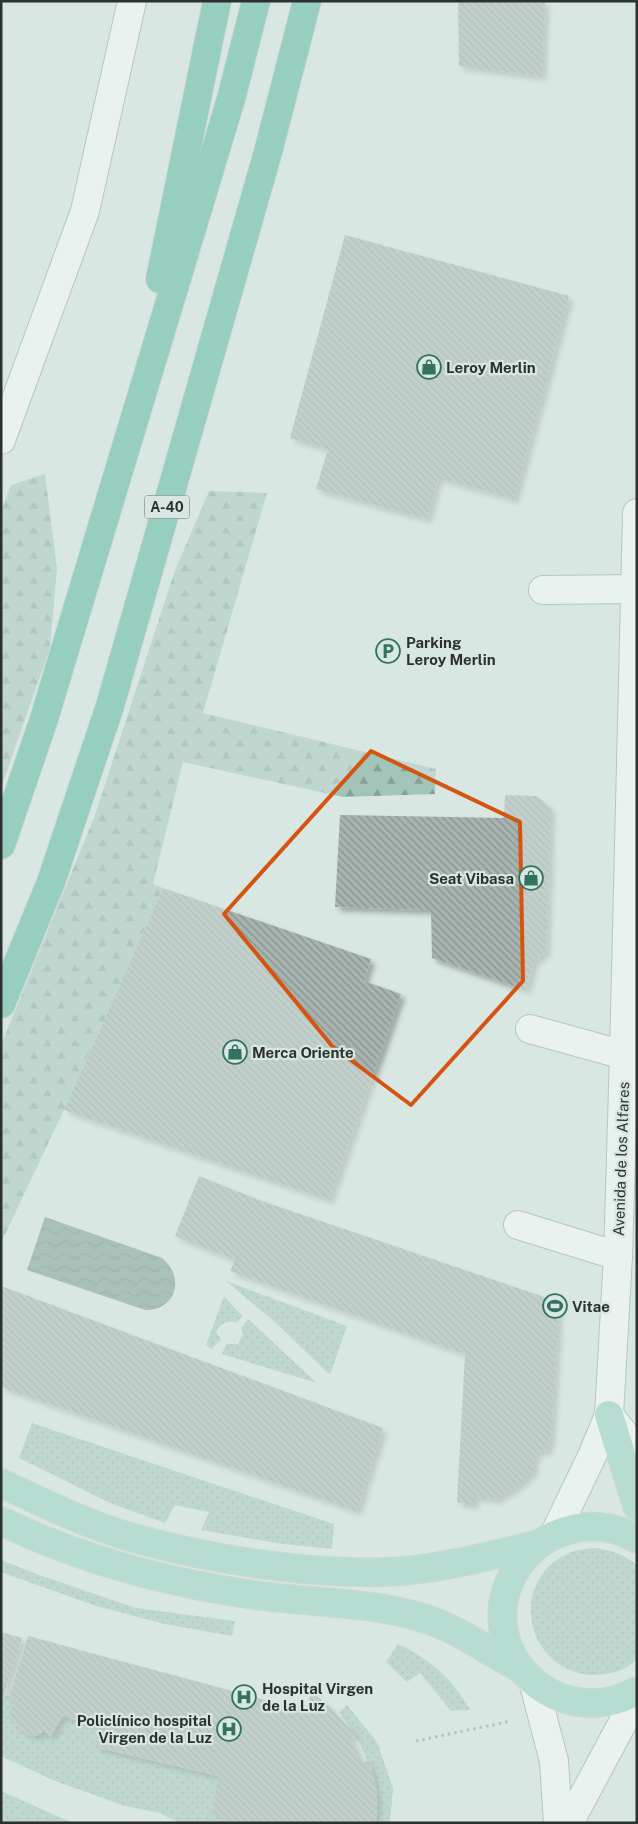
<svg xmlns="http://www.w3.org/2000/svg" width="638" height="1824" font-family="'Public Sans',sans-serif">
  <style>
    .grass { fill: url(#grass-dots) }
    .forest { fill: url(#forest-firs) }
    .water { fill: url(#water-waves) }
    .building { fill: url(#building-back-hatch); filter: url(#shadow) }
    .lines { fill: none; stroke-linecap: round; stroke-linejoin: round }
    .minor-casing { stroke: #8f9c97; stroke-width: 30 }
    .major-casing { stroke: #c4c5c5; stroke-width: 30 }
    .highway-casing { stroke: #c4c5c5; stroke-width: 30 }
    .path { stroke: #8c9793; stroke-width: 3; stroke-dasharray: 2.5 4; stroke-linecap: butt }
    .minor { stroke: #fff; stroke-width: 28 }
    .major { stroke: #8fd0bf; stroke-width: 28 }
    .highway { stroke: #45b095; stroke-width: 28 }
    .marked { fill: none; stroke: #d55510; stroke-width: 4; stroke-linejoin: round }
    .labels { text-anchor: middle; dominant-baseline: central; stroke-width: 4.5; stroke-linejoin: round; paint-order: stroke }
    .shield { fill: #d9e7e2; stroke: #5f6865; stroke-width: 1 }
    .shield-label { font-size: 14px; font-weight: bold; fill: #2b312f }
    .poi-label { font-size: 15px; font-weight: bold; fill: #2b312f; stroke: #d9e7e2; text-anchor: start }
    .street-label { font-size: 15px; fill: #2b312f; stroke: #d9e7e2 }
  </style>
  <defs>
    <pattern id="grass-dots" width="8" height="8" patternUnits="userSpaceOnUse" patternTransform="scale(1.25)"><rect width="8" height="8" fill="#a2c4b9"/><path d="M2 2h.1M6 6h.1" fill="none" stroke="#84a097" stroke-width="1.8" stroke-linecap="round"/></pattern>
    <pattern id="forest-firs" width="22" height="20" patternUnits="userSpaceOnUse" patternTransform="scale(1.25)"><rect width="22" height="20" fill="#a2c4b9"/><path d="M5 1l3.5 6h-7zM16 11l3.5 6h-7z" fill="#84a097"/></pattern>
    <pattern id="water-waves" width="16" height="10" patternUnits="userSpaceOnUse" patternTransform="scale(1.25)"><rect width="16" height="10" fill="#6f9287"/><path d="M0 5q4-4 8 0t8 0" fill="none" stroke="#5b786f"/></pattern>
    <pattern id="building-back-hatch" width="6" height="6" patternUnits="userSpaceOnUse" patternTransform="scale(1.25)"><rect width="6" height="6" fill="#a7b4af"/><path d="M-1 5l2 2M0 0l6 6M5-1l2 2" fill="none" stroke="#88938f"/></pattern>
    <filter id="shadow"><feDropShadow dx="4.5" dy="4.5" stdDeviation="2.5" flood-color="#0004"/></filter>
  </defs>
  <rect width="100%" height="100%" fill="#d9e7e2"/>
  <g class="grass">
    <polygon points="226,1281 347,1326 330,1375 276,1323"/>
    <path d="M224 1296 242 1316 238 1322C227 1321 221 1322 216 1332L221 1340 211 1349 206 1345Z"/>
    <polygon points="248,1319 317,1383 222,1354 226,1344 238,1344 243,1334 241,1328"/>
    <polygon points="32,1423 334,1524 332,1549 283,1544 201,1530 209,1512 175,1505 165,1523 110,1503 19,1458"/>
    <path d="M594 1548C611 1550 623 1554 637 1565V1659C627 1670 609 1675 595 1675 531 1675 506 1591 561 1557 571 1551 582 1549 594 1548Z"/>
    <polygon points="1,1560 42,1576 136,1608 235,1621 232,1636 164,1624 93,1605 1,1572"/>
    <path d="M398 1644C430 1659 453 1679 470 1710L451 1711 420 1673 407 1682 386 1662Z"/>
    <path d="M1 1694 17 1700 9 1711C12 1724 21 1731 33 1736L38 1735 44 1731 51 1736 62 1716 107 1728 96 1747 218 1776 212 1811 225 1821V1823H179L160 1813 125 1806 55 1781 1 1756Z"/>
    <path d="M347 1705 377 1742 393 1788 390 1823H376C381 1779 364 1746 339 1712Z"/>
    <polygon points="1,1791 73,1823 1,1823"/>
  </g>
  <g class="forest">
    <polygon points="45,474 57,568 50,648 1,788 1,511 11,485"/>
    <polygon points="209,491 267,493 203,713 436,769 435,794 343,797 183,762 153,884 163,888 64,1110 1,1243 1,1045 95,815 174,573"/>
  </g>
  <path class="water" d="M45 1217 162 1258C185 1277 177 1310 145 1310L27 1270Z"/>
  <g class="building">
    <polygon points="458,1 545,1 542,76 459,66"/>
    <polygon points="345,235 569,296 514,499 438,478 427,519 316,489 328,449 290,438"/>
    <polygon points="505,795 537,796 551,808 546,951 534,962 526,990 432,958 431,910 335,907 340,815 504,818"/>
    <polygon points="163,888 371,959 364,981 401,994 329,1200 64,1110"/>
    <polygon points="199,1176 259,1200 559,1302 551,1438 547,1451 539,1450 534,1460 534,1470 520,1484 497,1499 474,1497 474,1505 457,1502 465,1354 230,1271 235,1260 175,1236"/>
    <polygon points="1,1286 383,1428 357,1511 1,1387"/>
    <polygon points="1,1632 22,1638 4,1695 1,1694"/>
    <polygon points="28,1636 306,1711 311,1692 329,1706 355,1734 351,1739 363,1762 369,1761 373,1774 377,1792 376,1823 225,1823 225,1821 212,1811 218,1776 95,1747 107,1728 62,1716 51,1736 44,1731 38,1735 33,1736 26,1733 11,1720 9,1711 17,1700 9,1697"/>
  </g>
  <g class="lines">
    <g class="minor-casing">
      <g id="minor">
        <polyline points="1,440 85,211 132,1"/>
        <polyline points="543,590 635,589"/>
        <polyline points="530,1029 624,1055"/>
        <polyline points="518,1225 618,1256"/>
        <polyline points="610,1416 637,1450"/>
        <polyline points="554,1535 592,1456 609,1415 618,1256 624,1055 637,513"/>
        <polyline points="533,1681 554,1761 558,1823"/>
        <polyline points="569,1823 637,1696"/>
      </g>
    </g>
    <g class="major-casing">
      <g id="major">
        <polyline points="609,1415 637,1506"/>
        <path d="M1 1483C43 1503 86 1524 130 1537 212 1560 318 1577 403 1571 449 1567 492 1555 536 1545"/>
        <path d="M1 1521C84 1561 171 1584 262 1596 317 1603 373 1602 426 1619 460 1630 489 1652 520 1668"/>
        <path d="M637 1539C613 1525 586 1523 560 1533 542 1539 530 1550 519 1565 465 1642 552 1737 637 1691"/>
      </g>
    </g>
    <g class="highway-casing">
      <g id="highway">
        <polyline points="160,279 217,1"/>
        <polyline points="1,845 44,719 231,99 256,1"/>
        <polyline points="1,1004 51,882 110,706 268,152 307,1"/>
      </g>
    </g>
    <polyline class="path" points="416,1741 511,1721"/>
    <use href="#minor" class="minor"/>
    <use href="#major" class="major"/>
    <use href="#highway" class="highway"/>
  </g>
  <path d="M0 0H638V1824H0ZM371 751 520 822 523 981 411 1105 332 1046 224 914Z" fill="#d9e7e2" fill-opacity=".55" fill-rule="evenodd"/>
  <path class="marked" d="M371 751 520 822 523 981 411 1105 332 1046 224 914Z"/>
  <defs>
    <g id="shop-ring" transform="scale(1.25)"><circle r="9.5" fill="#d9e7e2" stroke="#317261" stroke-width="1.5"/><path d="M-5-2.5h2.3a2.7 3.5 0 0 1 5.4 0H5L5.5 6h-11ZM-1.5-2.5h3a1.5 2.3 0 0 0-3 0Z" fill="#317261"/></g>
    <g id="parking-ring" transform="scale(1.25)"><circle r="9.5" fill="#d9e7e2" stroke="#317261" stroke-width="1.5"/><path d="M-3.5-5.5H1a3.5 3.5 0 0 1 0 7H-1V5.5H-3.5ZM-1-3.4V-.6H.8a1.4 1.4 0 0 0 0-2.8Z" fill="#317261"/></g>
    <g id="stadium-ring" transform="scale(1.25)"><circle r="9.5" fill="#d9e7e2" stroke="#317261" stroke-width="1.5"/><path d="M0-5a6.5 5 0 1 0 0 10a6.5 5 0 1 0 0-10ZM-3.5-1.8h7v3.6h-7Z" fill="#317261"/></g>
    <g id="hospital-ring" transform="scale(1.25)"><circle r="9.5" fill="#d9e7e2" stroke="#317261" stroke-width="1.5"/><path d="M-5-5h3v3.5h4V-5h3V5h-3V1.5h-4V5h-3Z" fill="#317261"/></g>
  </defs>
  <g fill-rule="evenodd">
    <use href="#shop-ring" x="429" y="367"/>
    <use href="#parking-ring" x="388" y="651"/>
    <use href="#shop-ring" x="531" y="878"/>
    <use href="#shop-ring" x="235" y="1052"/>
    <use href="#stadium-ring" x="555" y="1306"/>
    <use href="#hospital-ring" x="244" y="1697"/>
    <use href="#hospital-ring" x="229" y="1729"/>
  </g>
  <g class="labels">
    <rect class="shield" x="144.5" y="495.5" width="45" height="23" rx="4"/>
    <g class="shield-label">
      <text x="167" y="507">A-40</text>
    </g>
    <g class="poi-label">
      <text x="446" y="367">Leroy Merlin</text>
      <text x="406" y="642">Parking<tspan x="406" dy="17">Leroy Merlin</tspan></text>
      <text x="514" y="878" text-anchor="end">Seat Vibasa</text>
      <text x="252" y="1052">Merca Oriente</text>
      <text x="572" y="1306">Vitae</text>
      <text x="262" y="1688">Hospital Virgen<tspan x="262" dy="17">de la Luz</tspan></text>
      <text x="212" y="1720" text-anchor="end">Policlínico hospital<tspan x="212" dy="17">Virgen de la Luz</tspan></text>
    </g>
    <g class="street-label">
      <text transform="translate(621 1159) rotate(-88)">Avenida de los Alfares</text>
    </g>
  </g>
  <rect width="638" height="1824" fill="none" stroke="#2b312f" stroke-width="5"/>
</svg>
